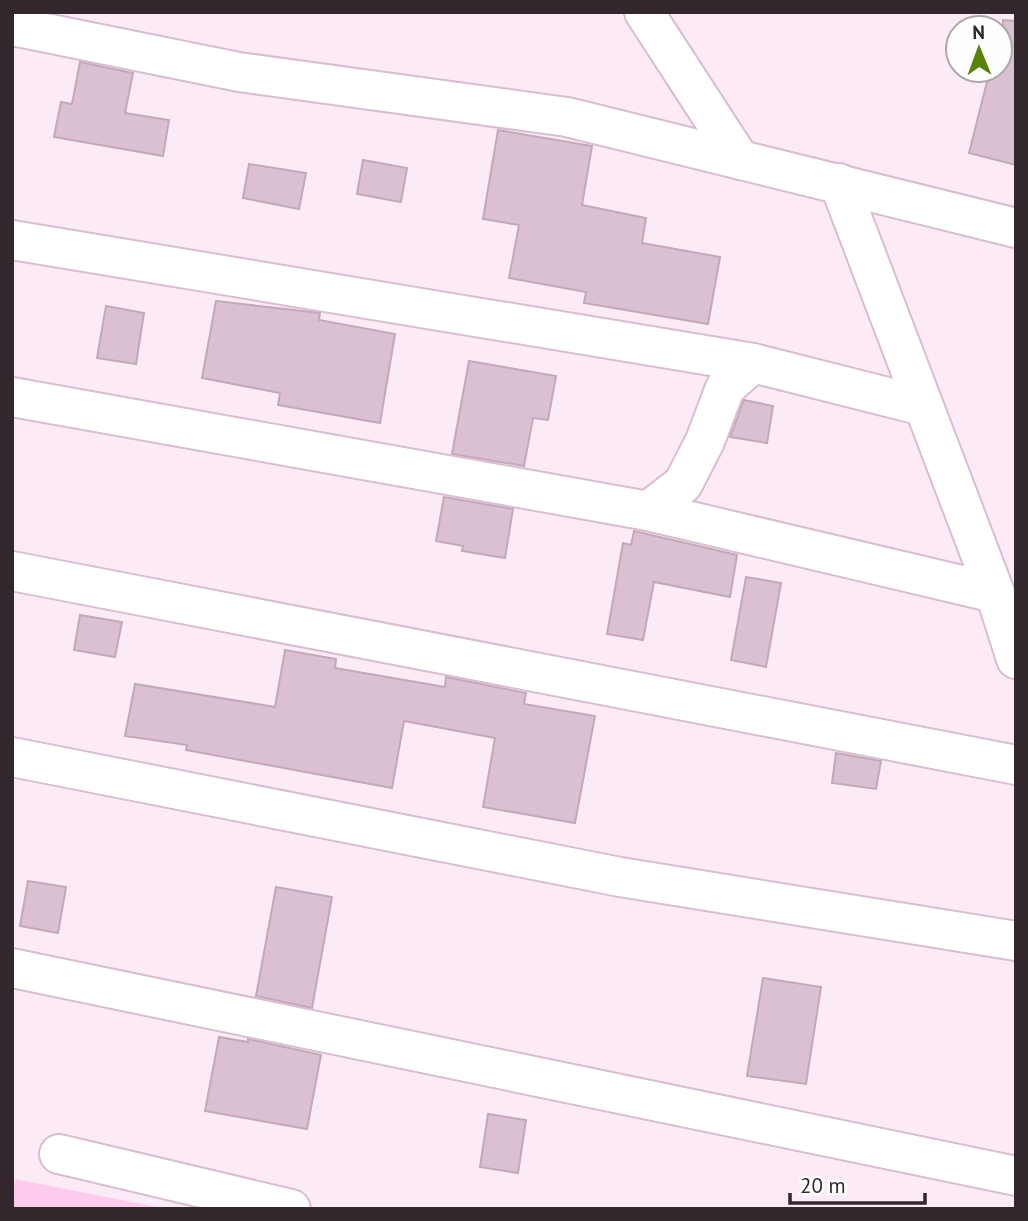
<svg xmlns="http://www.w3.org/2000/svg" width="1028" height="1221" font-family="'PT Sans',sans-serif">
  <style>
    .green { fill: #fecbed }
    .building { fill: #dbc0d1; stroke: #c2a8b8; stroke-width: 2 }
    .lines { fill: none; stroke-linecap: round; stroke-linejoin: round }
    .street-casing { stroke: #d8becf; stroke-width: 42 }
    .street { stroke: #fff; stroke-width: 38 }
  </style>
  <rect width="100%" height="100%" fill="#fcebf6"/>
  <polygon class="green" points="15,1179 167,1209 12,1209"/>
  <g class="building">
    <polygon points="1003,20 1016,21 1016,165 969,153 990,70 1000,70"/>
    <polygon points="80,62 133,73 125,113 169,120 163,156 54,137 61,102 72,104"/>
    <polygon points="498,130 592,146 582,205 646,218 642,243 720,257 708,324 584,303 586,292 509,278 519,225 483,219"/>
    <polygon points="363,160 407,168 401,202 357,194"/>
    <polygon points="249,164 306,173 299,209 243,198"/>
    <polygon points="216,301 320,313 319,320 395,334 380,423 278,405 280,393 202,378"/>
    <polygon points="106,306 144,313 136,364 97,358"/>
    <polygon points="469,361 556,376 548,420 533,418 524,466 452,454"/>
    <polygon points="744,400 773,406 767,443 730,437"/>
    <polygon points="444,497 513,509 505,558 462,551 463,546 436,541"/>
    <polygon points="634,531 737,555 730,597 654,582 643,640 607,634 623,543 631,545"/>
    <polygon points="746,577 781,583 766,667 731,660"/>
    <polygon points="80,615 122,622 115,657 74,650"/>
    <polygon points="285,650 336,659 335,668 445,687 446,677 526,693 524,704 595,716 575,823 483,807 495,738 404,721 392,788 186,750 187,745 125,736 135,684 275,707"/>
    <polygon points="836,753 881,761 876,789 832,783"/>
    <polygon points="28,881 66,887 58,933 20,926"/>
    <polygon points="276,887 332,897 312,1008 256,996"/>
    <polygon points="763,978 821,987 806,1084 747,1076"/>
    <polygon points="219,1037 248,1042 248,1039 321,1055 307,1129 205,1111"/>
    <polygon points="488,1114 526,1120 518,1173 480,1167"/>
  </g>
  <g class="lines">
    <g class="street-casing">
      <g id="street">
        <polyline points="644,12 740,160"/>
        <polyline points="12,26 239,72 567,117 1016,228"/>
        <polyline points="839,183 995,593 1016,659"/>
        <polyline points="12,240 753,363 923,406"/>
        <polyline points="12,397 648,511 683,484 705,441 725,388 753,363"/>
        <polyline points="648,511 995,593"/>
        <polyline points="12,571 1016,765"/>
        <polyline points="12,757 620,877 1016,941"/>
        <polyline points="12,968 1016,1176"/>
        <polyline points="59,1154 291,1209"/>
      </g>
    </g>
    <use href="#street" class="street"/>
  </g>
  <rect width="1028" height="1221" fill="none" stroke="#31272d" stroke-width="28"/>
  <g transform="translate(979 49) rotate(359)"><circle r="33" fill="#fefefe" stroke="#aca8aa" stroke-width="2"/>
  <path d="M0-5L12 26L0 18L-12 26Z" fill="#58820a"/>
  <text y="-10" font-size="19" font-weight="bold" text-anchor="middle" fill="#31272d">N</text>
  </g>
  <path d="M790 1193v10h135v-10" fill="none" stroke="#31272d" stroke-width="3.5"/>
  <text x="800" y="1193" font-size="21" fill="#31272d" stroke="#fefefe" stroke-width="5" paint-order="stroke">20 m</text>
</svg>
